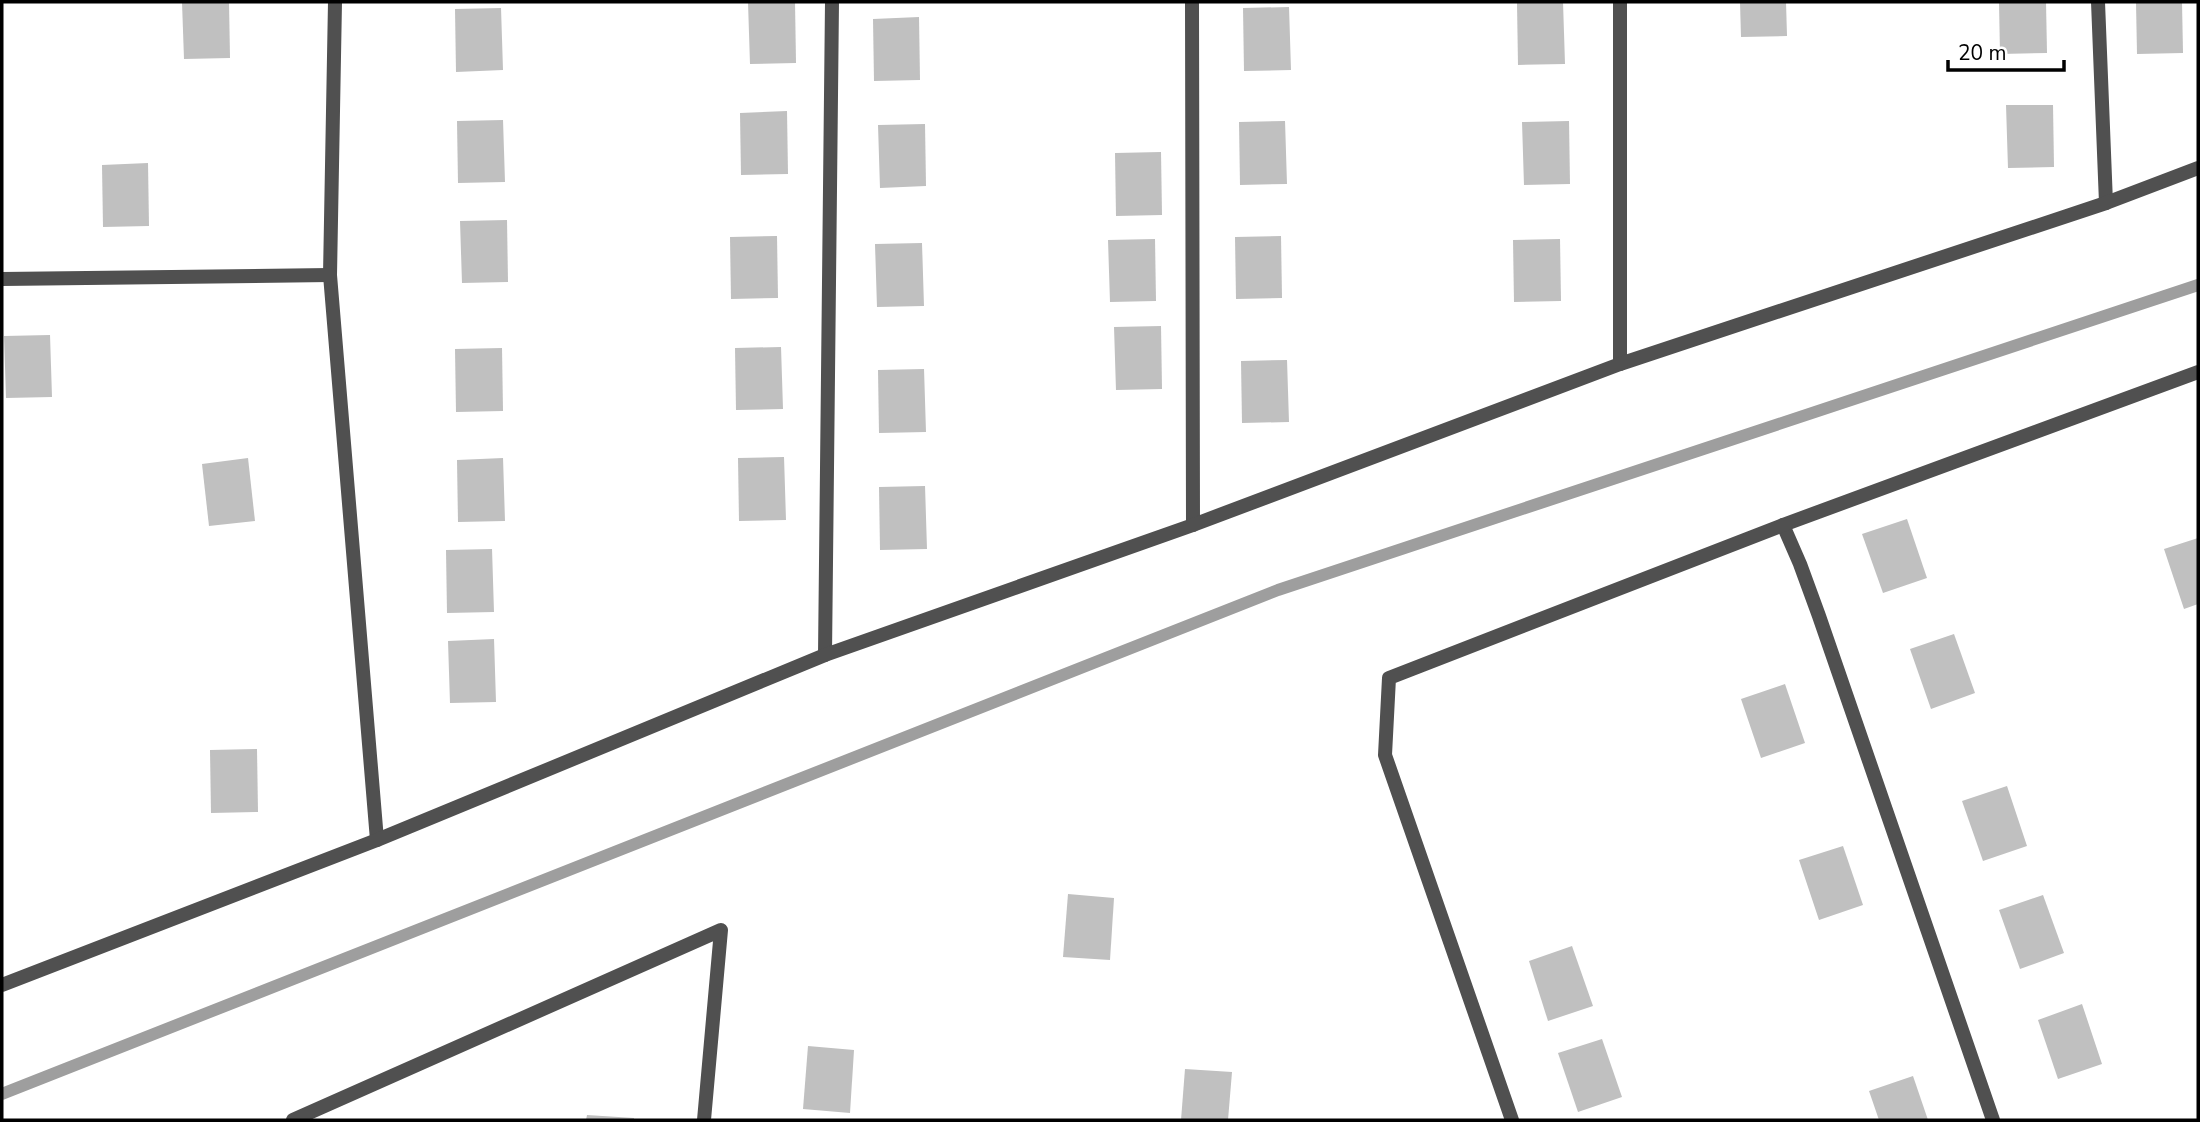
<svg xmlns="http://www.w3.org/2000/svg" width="2200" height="1122" font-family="'Nunito Sans',sans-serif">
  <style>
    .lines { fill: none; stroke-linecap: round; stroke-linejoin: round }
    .stream { stroke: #9e9e9e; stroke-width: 12 }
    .building { fill: #c0c0c0 }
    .street { stroke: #505050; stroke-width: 14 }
  </style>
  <rect width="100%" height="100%" fill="#fff"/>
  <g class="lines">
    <polyline class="stream" points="2,1094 1278,590 2198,285"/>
  </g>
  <g class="building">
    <polygon points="182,2 229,2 230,58 184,59"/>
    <polygon points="748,2 795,2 796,63 750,64"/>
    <polygon points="1563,2 1565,64 1518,65 1517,3"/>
    <polygon points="1740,2 1786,2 1787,36 1741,37"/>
    <polygon points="1999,2 2046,2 2047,53 2000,54"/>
    <polygon points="2136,2 2182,2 2183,53 2137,54"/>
    <polygon points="1289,7 1291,70 1244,71 1243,8"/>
    <polygon points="501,8 503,70 456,72 455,9"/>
    <polygon points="919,17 920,80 874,81 873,19"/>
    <polygon points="2006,105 2053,105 2054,167 2008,168"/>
    <polygon points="787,111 788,174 741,175 740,113"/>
    <polygon points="503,120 505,182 458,183 457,121"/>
    <polygon points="1285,121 1287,184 1240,185 1239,122"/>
    <polygon points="1569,121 1570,184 1524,185 1522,122"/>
    <polygon points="925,124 926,186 880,188 878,125"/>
    <polygon points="1161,152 1162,215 1116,216 1115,153"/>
    <polygon points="148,163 149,226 103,227 102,165"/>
    <polygon points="507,220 508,282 462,283 460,221"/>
    <polygon points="777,236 778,298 731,299 730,237"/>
    <polygon points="1281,236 1282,298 1236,299 1235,237"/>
    <polygon points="1155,239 1156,301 1110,302 1108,240"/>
    <polygon points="1560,239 1561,301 1514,302 1513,240"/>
    <polygon points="922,243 924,306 877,307 875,244"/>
    <polygon points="1161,326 1162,389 1116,390 1114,327"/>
    <polygon points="50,335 52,397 6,398 4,336"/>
    <polygon points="781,347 783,409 736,410 735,348"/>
    <polygon points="502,348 503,411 456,412 455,349"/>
    <polygon points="1287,360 1289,422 1242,423 1241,361"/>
    <polygon points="924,369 926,432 879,433 878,370"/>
    <polygon points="784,457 786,520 739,521 738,458"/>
    <polygon points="248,458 255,521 209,526 202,464"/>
    <polygon points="503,458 505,521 458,522 457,460"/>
    <polygon points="925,486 927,549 880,550 879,487"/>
    <polygon points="1907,519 1927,578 1883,593 1862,534"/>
    <polygon points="2198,538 2198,604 2184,609 2164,549"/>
    <polygon points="492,549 494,612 447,613 446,550"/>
    <polygon points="1954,634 1975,693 1931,709 1910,649"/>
    <polygon points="494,639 496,702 450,703 448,641"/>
    <polygon points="1785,684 1805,743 1761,758 1741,699"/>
    <polygon points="257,749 258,812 211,813 210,750"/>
    <polygon points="2007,786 2027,846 1983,861 1962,801"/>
    <polygon points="1843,846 1863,905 1819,920 1799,860"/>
    <polygon points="1068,894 1114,898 1110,960 1063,957"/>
    <polygon points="2043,895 2064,953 2020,969 1999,910"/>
    <polygon points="1572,946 1593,1006 1548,1021 1529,961"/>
    <polygon points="2082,1004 2102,1064 2058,1079 2038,1020"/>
    <polygon points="1602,1039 1622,1097 1578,1112 1558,1053"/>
    <polygon points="808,1046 854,1050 850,1113 803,1109"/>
    <polygon points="1185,1069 1232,1072 1228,1120 1181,1120"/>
    <polygon points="1913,1076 1928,1120 1879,1120 1869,1091"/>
    <polygon points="587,1115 634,1118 634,1120 586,1120"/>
  </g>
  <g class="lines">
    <g class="street">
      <polyline points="335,2 330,275 377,840"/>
      <polyline points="1192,2 1193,525"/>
      <polyline points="2098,2 2106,203"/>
      <polyline points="2,279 330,275"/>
      <polyline points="1620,364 1620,2"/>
      <polyline points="1783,525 1800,564 1819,616 1993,1120"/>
      <polyline points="825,655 832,2"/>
      <polyline points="2,985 377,840 825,655 1193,525 1620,364 2106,203 2198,168"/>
      <polyline points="293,1120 721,930 704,1120"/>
      <polyline points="1512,1120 1385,755 1389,678 1783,525 2198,372"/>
    </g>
  </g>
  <rect width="2200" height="1122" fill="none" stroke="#000000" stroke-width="7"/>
  <path d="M1948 60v10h116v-10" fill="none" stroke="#000000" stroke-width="3.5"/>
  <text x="1958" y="60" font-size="21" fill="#000000" stroke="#ffffff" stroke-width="5" paint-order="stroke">20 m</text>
</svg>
